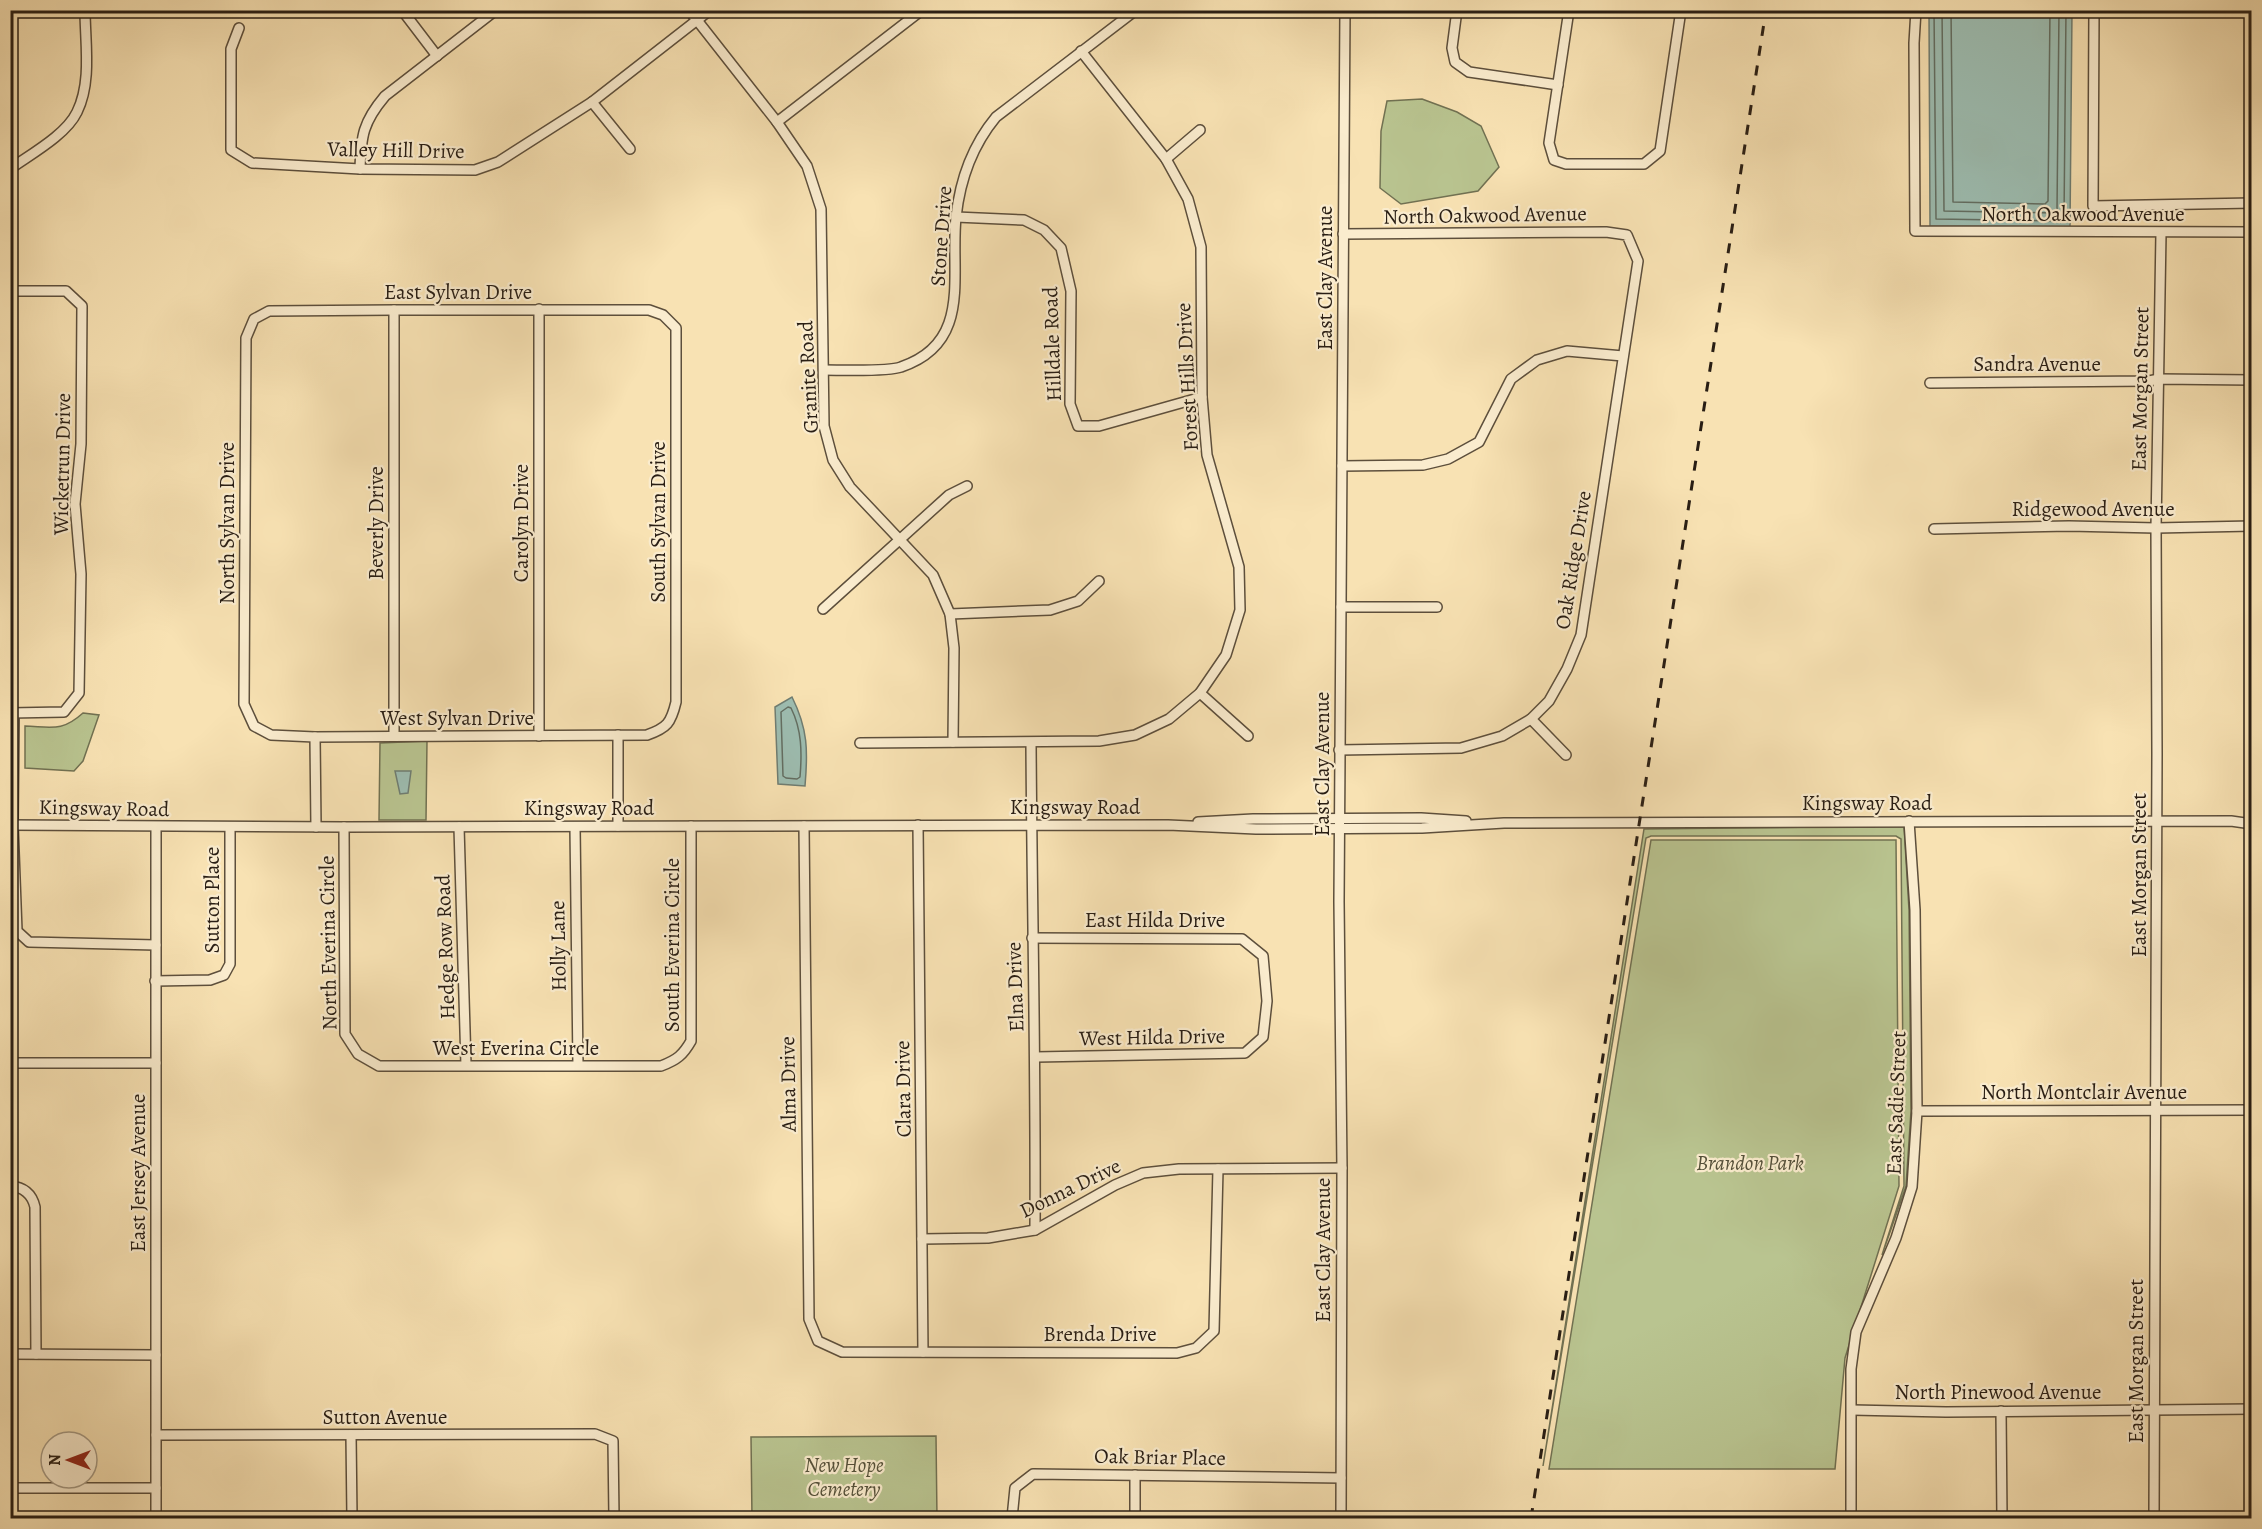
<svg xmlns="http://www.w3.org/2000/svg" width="2262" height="1529" font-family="Alegreya,serif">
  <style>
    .green { fill: #b9c490; stroke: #717152; stroke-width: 1.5 }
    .water { fill: #9dbdb1; stroke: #6f7d72; stroke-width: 1.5 }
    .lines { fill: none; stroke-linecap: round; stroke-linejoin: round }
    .shore { stroke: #636e62; stroke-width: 1.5 }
    .minor-casing { stroke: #5d4f3c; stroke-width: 12 }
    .minor { stroke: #faecce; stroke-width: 9 }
    .rail { stroke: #291e14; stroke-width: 3; stroke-dasharray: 10 10; stroke-linecap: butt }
    .labels { text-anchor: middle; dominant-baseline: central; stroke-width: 4.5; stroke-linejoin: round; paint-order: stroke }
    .street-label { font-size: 21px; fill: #291e14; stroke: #faecce }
    .park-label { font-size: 21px; font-style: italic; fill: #545039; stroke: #faecce }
  </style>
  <rect width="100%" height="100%" fill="#f8e2b3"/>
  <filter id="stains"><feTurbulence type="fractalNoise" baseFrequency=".00333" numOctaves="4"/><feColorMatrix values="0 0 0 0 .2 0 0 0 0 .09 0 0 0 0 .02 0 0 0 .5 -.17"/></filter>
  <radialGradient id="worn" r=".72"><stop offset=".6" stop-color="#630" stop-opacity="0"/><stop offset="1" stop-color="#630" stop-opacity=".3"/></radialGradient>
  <g class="green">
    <polygon points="1422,99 1457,112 1481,126 1499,167 1478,191 1401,204 1380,188 1381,131 1387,101"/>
    <path d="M83 713 99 715 83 761 74 771 25 768V726C52 727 62 732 83 713Z"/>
    <polygon points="427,741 426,820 379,820 380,743"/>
    <polygon points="1904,826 1909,910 1911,1111 1906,1186 1882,1255 1904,1186 1901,839 1896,836 1651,836 1646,838 1543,1466 1644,829"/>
    <polygon points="1651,840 1896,840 1899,1186 1845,1358 1835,1469 1549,1469"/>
    <polygon points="936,1436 937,1518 752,1518 751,1437"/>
  </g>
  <g class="water">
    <polygon points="1929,11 2072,11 2070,227 1930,226"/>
    <path d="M792 697C808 729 808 751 805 786L778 784 775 707Z"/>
    <polygon points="395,771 411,771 408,793 400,794"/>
  </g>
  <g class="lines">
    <g class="shore">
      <polyline points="1934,10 1936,219 2061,221 2064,218 2066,10"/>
      <polyline points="1942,10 1944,211 2054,213 2057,210 2059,10"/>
      <polyline points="1951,10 1953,202 2045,204 2048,201 2050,10"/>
      <path d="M788 707 791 708C802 730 802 753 800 777L797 779 786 778 783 776 781 712Z"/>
    </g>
    <g class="minor-casing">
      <g id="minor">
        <polyline points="402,10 437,56"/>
        <polyline points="689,10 777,122 807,166 821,209 824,426 833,460 850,487 933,575 950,614 954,648 953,742"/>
        <polyline points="1457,10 1452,48 1455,62 1469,72 1558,85"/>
        <polyline points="1569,10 1549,143 1554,160 1566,164 1644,164 1660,151 1681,10"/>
        <polyline points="1916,10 1914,43 1915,231 2252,232"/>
        <polyline points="2094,10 2093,206 2252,203"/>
        <polyline points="239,28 231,49 231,150 252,163 360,169 475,170 498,162 592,102 710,10"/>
        <polyline points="592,102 630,149"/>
        <polyline points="777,122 922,10"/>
        <polyline points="1166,159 1200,130"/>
        <path d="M10 169C31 154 66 135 77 112 92 82 85 42 85 10"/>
        <path d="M360 169C361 136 363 122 385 96L496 10"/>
        <polyline points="956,217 1024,220 1044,230 1061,248 1071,291 1070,404 1078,426 1099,426 1202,397"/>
        <polyline points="10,291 66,291 82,306 81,444 75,504 81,574 79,693 64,712 10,713"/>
        <path d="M394 310H649L663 315 676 328V702C671 723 667 728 647 735L315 737 271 735 254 726 244 704 246 338 254 319 269 311Z"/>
        <path d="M824 370C841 370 888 372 901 367 973 343 950 275 956 217 960 180 972 146 996 117L1136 10"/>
        <polyline points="1930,383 2149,381 2159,379 2252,380"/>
        <polyline points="1342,466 1423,465 1448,459 1479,442 1511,379 1537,360 1567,351 1623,356"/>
        <polyline points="1934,529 2069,526 2156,528 2252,526"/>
        <polyline points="1341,607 1437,607"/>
        <polyline points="823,609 949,495 967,486"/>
        <polyline points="950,614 1050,610 1078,601 1099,581"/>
        <polyline points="1200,693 1248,736"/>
        <polyline points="14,713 13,825 17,931 29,942 156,945"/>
        <polyline points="1531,719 1566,755"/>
        <polyline points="618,735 618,826"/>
        <polyline points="394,736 394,310"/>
        <polyline points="539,736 539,309"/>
        <polyline points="315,737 316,827"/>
        <polyline points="860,743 1099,741 1135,735 1169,719 1200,693 1226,655 1240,610 1239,567 1207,455 1202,397 1201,247 1188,199 1166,159 1081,51"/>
        <path d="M1031 743C1032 905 1036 1067 1035 1230"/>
        <polyline points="1339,750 1461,748 1502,736 1531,719 1549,701 1567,669 1581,635 1638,261 1627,235 1606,232 1343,234"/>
        <polyline points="1198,822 1253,819 1421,818 1466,821"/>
        <polyline points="10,825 344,827 1168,825 1256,829 1422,828 1504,823 2231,821 2252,824"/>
        <polyline points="918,825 923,1352"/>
        <polyline points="804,826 809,1319 818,1341 842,1352 1177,1353 1196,1348 1214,1331 1218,1169"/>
        <polyline points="156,827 156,1518"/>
        <path d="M344 827 345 1034 358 1054 379 1066H661C677 1060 683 1055 691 1041V826"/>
        <polyline points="459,827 466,1065"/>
        <polyline points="575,827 578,1065"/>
        <polyline points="1032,938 1242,939 1263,956 1267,1001 1263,1037 1245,1053 1036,1057"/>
        <polyline points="155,981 210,980 224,975 230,964 230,827"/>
        <polyline points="10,1063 156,1063"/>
        <polyline points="1917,1111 2252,1110"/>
        <path d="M10 1186C24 1187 32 1194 35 1207L36 1354"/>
        <polyline points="922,1239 988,1238 1035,1230 1115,1185 1143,1173 1179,1169 1342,1168"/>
        <polyline points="10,1354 156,1355"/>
        <polyline points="1852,1410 1946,1412 2252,1409"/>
        <polyline points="2001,1411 2002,1518"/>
        <polyline points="156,1435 595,1434 613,1441 614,1518"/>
        <polyline points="351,1435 352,1518"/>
        <polyline points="10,1488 156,1488"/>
        <polyline points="1012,1518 1015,1488 1033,1474 1341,1478"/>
        <polyline points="1135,1518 1135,1475"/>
        <polyline points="1341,1518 1342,1168 1339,902 1345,10"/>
        <polyline points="1851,1518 1851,1369 1856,1332 1896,1238 1912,1187 1917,1111 1915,910 1909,821"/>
        <polyline points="2154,1518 2157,754 2156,528 2161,233"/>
      </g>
    </g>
    <use href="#minor" class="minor"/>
    <polyline class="rail" points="1531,1518 1766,10"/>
  </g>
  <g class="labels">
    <g class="street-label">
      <text transform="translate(396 150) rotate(1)">Valley Hill Drive</text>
      <text x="2083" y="214">North Oakwood Avenue</text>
      <text transform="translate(1485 215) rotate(-1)">North Oakwood Avenue</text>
      <text transform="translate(941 236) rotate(-86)">Stone Drive</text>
      <text transform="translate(1325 278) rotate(-90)">East Clay Avenue</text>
      <text x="458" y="292">East Sylvan Drive</text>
      <text transform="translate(1052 344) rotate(-92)">Hilldale Road</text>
      <text x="2037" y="364">Sandra Avenue</text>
      <text transform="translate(808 377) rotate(-93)">Granite Road</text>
      <text transform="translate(1187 377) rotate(-93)">Forest Hills Drive</text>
      <text transform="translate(2140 389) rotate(-89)">East Morgan Street</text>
      <text transform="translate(62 464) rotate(-89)">Wicketrun Drive</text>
      <text x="2093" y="509">Ridgewood Avenue</text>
      <text transform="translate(658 522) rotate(-90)">South Sylvan Drive</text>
      <text transform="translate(227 523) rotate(-90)">North Sylvan Drive</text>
      <text transform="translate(376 523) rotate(-90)">Beverly Drive</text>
      <text transform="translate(521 523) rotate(-90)">Carolyn Drive</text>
      <text transform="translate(1573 560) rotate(-81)">Oak Ridge Drive</text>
      <text x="457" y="718">West Sylvan Drive</text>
      <text transform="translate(1322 764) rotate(-90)">East Clay Avenue</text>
      <text x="1867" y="803">Kingsway Road</text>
      <text x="1075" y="807">Kingsway Road</text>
      <text transform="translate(104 808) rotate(1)">Kingsway Road</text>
      <text x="589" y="808">Kingsway Road</text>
      <text transform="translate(2139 875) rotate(-90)">East Morgan Street</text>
      <text transform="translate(212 900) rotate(-90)">Sutton Place</text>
      <text x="1155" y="920">East Hilda Drive</text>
      <text transform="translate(328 943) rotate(-91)">North Everina Circle</text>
      <text transform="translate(672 945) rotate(-90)">South Everina Circle</text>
      <text transform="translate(558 946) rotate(-91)">Holly Lane</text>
      <text transform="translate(445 947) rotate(-92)">Hedge Row Road</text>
      <text transform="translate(1015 987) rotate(-92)">Elna Drive</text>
      <text transform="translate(1152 1037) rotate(-1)">West Hilda Drive</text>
      <text x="516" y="1048">West Everina Circle</text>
      <text transform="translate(788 1084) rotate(-91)">Alma Drive</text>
      <text transform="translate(903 1089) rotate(-91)">Clara Drive</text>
      <text x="2084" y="1092">North Montclair Avenue</text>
      <text transform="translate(1896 1103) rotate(-88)">East Sadie Street</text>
      <text transform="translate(138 1173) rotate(-90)">East Jersey Avenue</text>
      <text transform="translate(1070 1188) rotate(-26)">Donna Drive</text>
      <text transform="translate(1323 1250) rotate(-90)">East Clay Avenue</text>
      <text x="1100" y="1334">Brenda Drive</text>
      <text transform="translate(2136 1361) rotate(-90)">East Morgan Street</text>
      <text x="1998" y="1392">North Pinewood Avenue</text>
      <text x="385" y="1417">Sutton Avenue</text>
      <text transform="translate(1160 1457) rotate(1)">Oak Briar Place</text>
    </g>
    <g class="park-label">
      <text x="1750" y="1163">Brandon Park</text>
      <text x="844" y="1465">New Hope<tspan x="844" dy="24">Cemetery</tspan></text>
    </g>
  </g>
  <rect width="2262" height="1529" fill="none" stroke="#f8e2b3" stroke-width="36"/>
  <rect x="12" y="12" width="2238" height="1505" fill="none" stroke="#291e14" stroke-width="3"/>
  <rect x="18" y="18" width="2226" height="1493" fill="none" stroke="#291e14" stroke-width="1.5"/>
  <g transform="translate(69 1460) rotate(270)"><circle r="28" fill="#faecce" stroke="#a69a84" stroke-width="1.5"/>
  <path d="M0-4.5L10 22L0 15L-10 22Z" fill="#8f2418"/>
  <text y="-9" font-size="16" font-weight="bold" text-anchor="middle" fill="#291e14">N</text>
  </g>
  <rect width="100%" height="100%" filter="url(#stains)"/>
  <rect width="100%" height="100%" fill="url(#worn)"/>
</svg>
